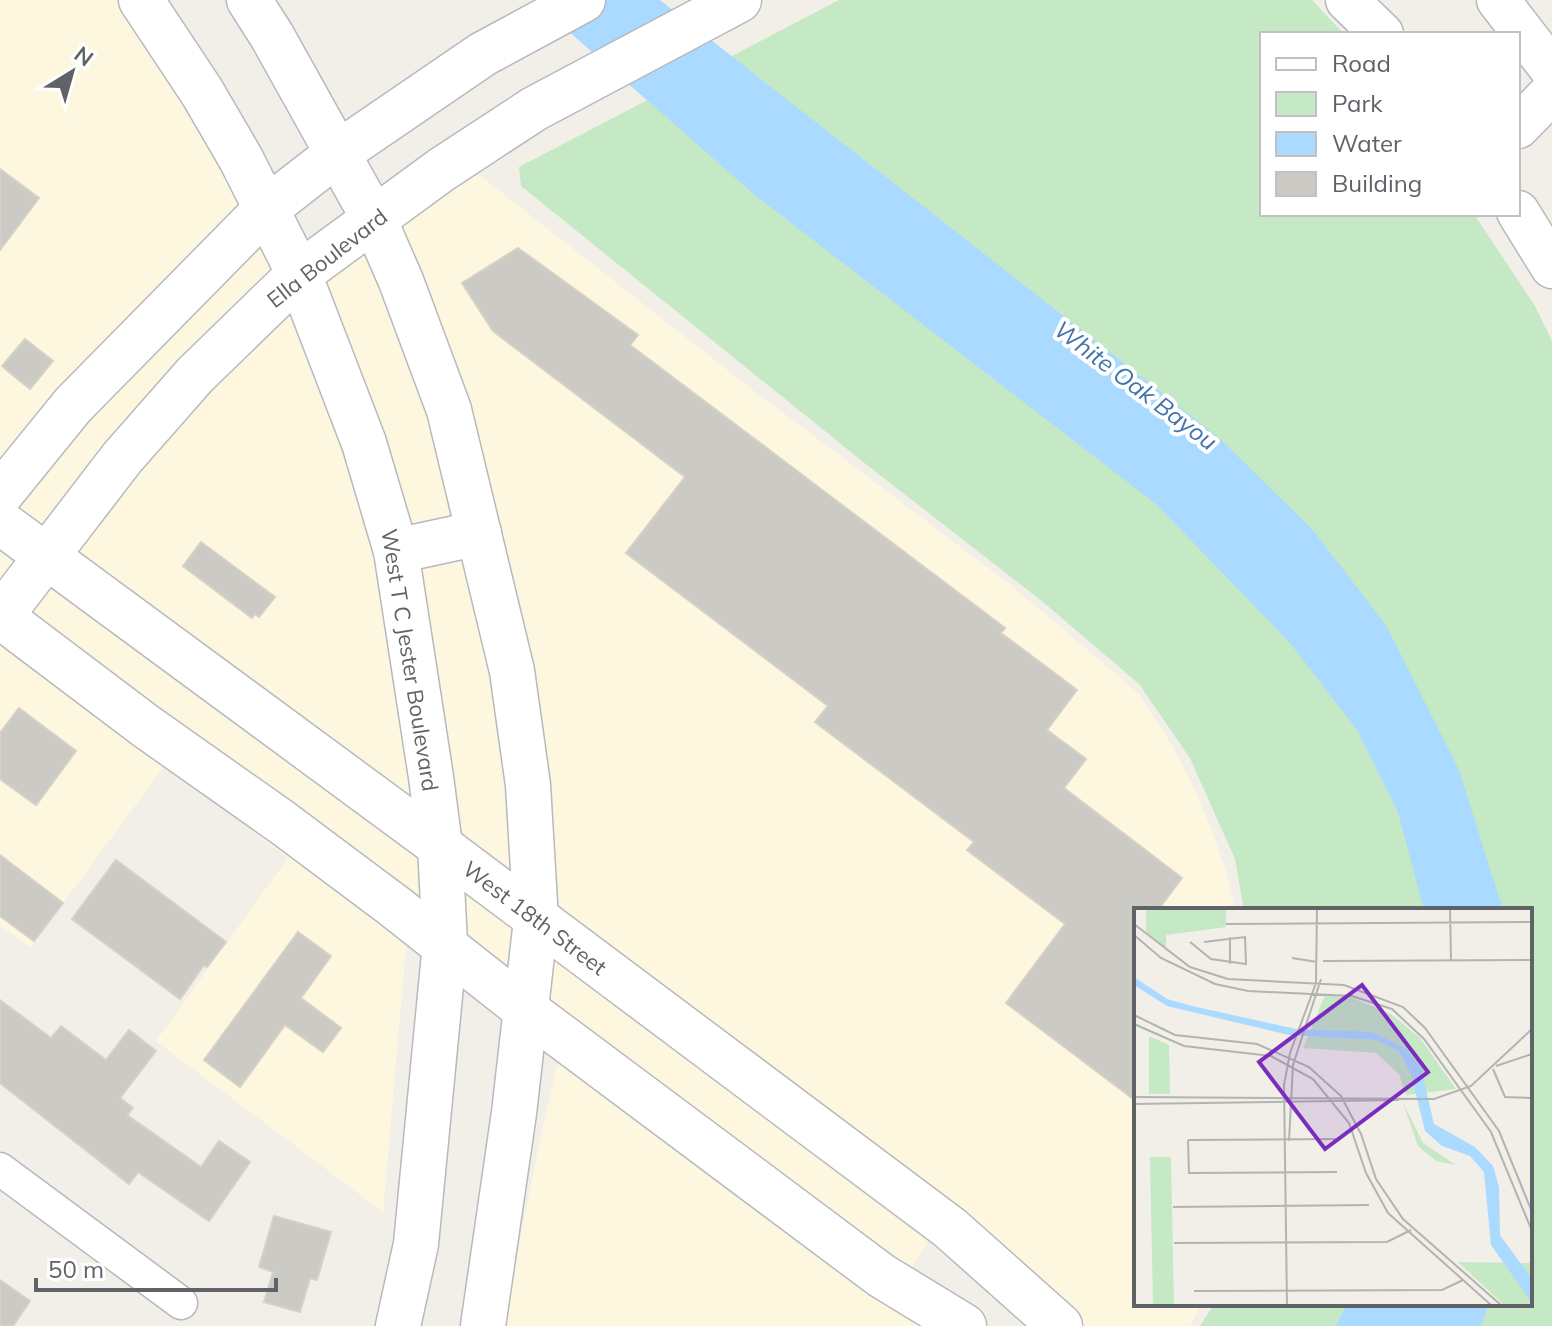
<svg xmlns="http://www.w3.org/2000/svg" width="1552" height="1326" font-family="Mulish,sans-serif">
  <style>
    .commercial { fill: #fef7e0 }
    .green { fill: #c5e8c5 }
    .water { fill: #aadaff }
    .building { fill: #cccac5; stroke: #d6d1c6; stroke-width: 2 }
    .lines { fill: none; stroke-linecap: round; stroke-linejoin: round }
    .minor-casing { stroke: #b5b8bc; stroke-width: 35 }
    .tertiary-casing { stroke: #b5b8bc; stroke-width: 45 }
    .secondary-casing { stroke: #b6babf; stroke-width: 47 }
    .minor { stroke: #fff; stroke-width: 32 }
    .tertiary { stroke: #fff; stroke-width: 42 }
    .secondary { stroke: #fff; stroke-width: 44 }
    .labels { text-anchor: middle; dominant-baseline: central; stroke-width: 8; stroke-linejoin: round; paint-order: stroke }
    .street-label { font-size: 22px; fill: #5f6368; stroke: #fff }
    .water-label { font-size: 24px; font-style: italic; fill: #4174aa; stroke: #fff }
    .inset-road { fill: none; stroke: #b3b3b1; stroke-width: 2 }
    .view { fill: #7b2cbf; fill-opacity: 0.15; stroke: #7b2cbf; stroke-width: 4 }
    .inset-edge { fill: none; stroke: #5f6368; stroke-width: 4 }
  </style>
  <rect width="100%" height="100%" fill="#f1efe8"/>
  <polygon class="commercial" points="0,0 120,0 182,94 300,301 474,171 754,391 1011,585 1139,694 1171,744 1192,784 1211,828 1227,874 1235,910 1136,910 1136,1304 1201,1304 1190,1326 1083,1326 949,1210 891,1299 935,1326 503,1326 540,1139 558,1063 406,946 383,1212 156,1041 288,858 165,765 30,948 0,925"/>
  <polygon class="green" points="839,0 1312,0 1344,34 1262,34 1262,214 1474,214 1535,306 1552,341 1552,1326 1200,1326 1214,1304 1530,1304 1530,910 1244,910 1235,859 1190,758 1139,684 1043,602 867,465 521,186 519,167"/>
  <g class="water">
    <polygon points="533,0 660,0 1218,437 1313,530 1387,627 1459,770 1503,910 1424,910 1398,812 1357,730 1290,643 1156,504 756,196"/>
    <polygon points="1347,1304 1489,1304 1481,1326 1336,1326"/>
  </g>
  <g class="building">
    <polygon points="0,169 39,198 0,250"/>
    <polygon points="518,248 638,335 630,345 1005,628 1001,633 1077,690 1047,730 1086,759 1064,788 1182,878 1158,910 1136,910 1136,1101 1006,1003 1065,924 967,850 974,842 815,722 828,706 626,553 685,477 493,331 462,283"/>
    <polygon points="25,339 53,361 30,389 2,366"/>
    <polygon points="201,542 275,597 259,617 255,614 252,618 183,566"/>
    <polygon points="19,708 76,751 36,805 0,779 0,733"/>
    <polygon points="0,855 63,903 34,941 0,916"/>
    <polygon points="116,860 226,942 207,967 204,965 180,999 72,919"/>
    <polygon points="298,932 331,956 301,998 341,1028 323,1052 285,1025 240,1087 204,1060"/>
    <polygon points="0,1000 51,1038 61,1026 106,1060 129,1030 156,1051 120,1098 133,1108 127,1115 201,1167 219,1141 250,1162 209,1221 138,1172 129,1184 0,1083"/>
    <polygon points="274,1216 331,1232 317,1280 310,1278 300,1312 264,1302 273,1272 259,1267"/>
    <polygon points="0,1280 30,1301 13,1326 0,1326"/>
  </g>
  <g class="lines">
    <g class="minor-casing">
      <polyline id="minor" points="0,1169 181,1303"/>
    </g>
    <g class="tertiary-casing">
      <g id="tertiary">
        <polyline points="1347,0 1382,34"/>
        <polyline points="1498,0 1552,70"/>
        <polyline points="1518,127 1552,92"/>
        <polyline points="1518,212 1552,267"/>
      </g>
    </g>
    <g class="secondary-casing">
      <g id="secondary">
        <polyline points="141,0 202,92 241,159 299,274 364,443 396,551 431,777 440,846 445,944 416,1244 398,1326"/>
        <polyline points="249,0 272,36 374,219 401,281 449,410 512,671 528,785 536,920 514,1113 483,1326"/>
        <polyline points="0,495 73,405 266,209 338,153 483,54 583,0"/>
        <polyline points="0,522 440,846 950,1228 1060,1326"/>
        <polyline points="396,551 479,533"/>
        <polyline points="0,616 147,727 283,823 394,906 526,1010 882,1276 964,1326"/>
        <polyline points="0,617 122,458 195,375 299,274 441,170 534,109 739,0"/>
      </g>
    </g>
    <use href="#minor" class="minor"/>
    <use href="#tertiary" class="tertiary"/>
    <use href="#secondary" class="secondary"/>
  </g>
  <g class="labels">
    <g class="street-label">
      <text transform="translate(327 258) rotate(-38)">Ella Boulevard</text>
      <text transform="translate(410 660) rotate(81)">West T C Jester Boulevard</text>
      <text transform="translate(535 918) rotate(37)">West 18th Street</text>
    </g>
    <g class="water-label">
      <text transform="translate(1136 385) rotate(37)">White Oak Bayou</text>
    </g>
  </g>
  <g transform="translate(1134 908)">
    <rect width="398" height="398" fill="#f1efe8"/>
    <path d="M12 1H92V19L32 27V40L12 24ZM191 87 216 89 257 106 286 130 322 181 272 187 265 166 242 145 169 140ZM15 128 35 137 36 186H15ZM269 195 289 235 322 257 302 253 284 238ZM16 249H37L40 397H19ZM324 354 398 355V397H370Z" fill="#c5e8c5"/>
    <path d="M0 69 33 91 58 98 162 121 238 124 271 140 287 160 300 216 341 239 359 258 365 279 366 327 398 371V395L357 337 350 264 336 248 308 238 291 223 277 166 265 143 242 132 155 127 33 98 0 77Z" fill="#aadaff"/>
    <path class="inset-road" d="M316 1 317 52M0 16 56 59 94 71 210 77 269 99 291 120 365 223 398 304M92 16 398 14M0 27 27 50 81 76 114 83 218 88 258 101 290 131 357 224 398 323M96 29V56M56 34 77 51 112 56 111 29 70 34M158 50 183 54M189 53 398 52M0 107 41 127 123 136 175 159 207 188 227 226 242 271 269 311 367 397M0 116 50 138 137 148 179 171 215 215 232 265 254 305 357 397M0 145 1 176M362 158 398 146M359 161 371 189 398 190M0 189 300 191 337 178 398 121M0 196 265 192M54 232 202 231M54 232 55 265M155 233 159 157 187 71M54 265 203 264M39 299 235 297M40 335 253 334 277 322M60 383 308 382 329 372M153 397 150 177 156 145 182 75 183 1"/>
    <path class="view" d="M228 77 294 164 191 241 125 154Z"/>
    <rect width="398" height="398" class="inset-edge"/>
  </g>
  <rect x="1260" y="32" width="260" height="184" fill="#ffffff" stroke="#bfc1c3" stroke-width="2"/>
  <rect x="1276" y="58" width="40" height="12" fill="#ffffff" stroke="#bfc1c3" stroke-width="2"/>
  <text x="1332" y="72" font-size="24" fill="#5f6368">Road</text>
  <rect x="1276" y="92" width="40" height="24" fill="#c5e8c5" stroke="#bfc1c3" stroke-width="2"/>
  <text x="1332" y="112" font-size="24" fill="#5f6368">Park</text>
  <rect x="1276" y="132" width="40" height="24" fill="#aadaff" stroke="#bfc1c3" stroke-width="2"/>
  <text x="1332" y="152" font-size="24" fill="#5f6368">Water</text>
  <rect x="1276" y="172" width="40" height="24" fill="#cccac5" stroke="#bfc1c3" stroke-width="2"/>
  <text x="1332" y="192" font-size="24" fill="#5f6368">Building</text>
  <g transform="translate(72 72) rotate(37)" stroke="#ffffff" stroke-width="6" paint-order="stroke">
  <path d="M0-6L14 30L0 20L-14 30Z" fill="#5f6368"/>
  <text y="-12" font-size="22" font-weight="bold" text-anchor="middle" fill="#5f6368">N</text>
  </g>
  <path d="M36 1278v12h240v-12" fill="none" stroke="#5f6368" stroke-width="4"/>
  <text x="48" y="1278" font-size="24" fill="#5f6368" stroke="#ffffff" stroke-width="6" paint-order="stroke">50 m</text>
</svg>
